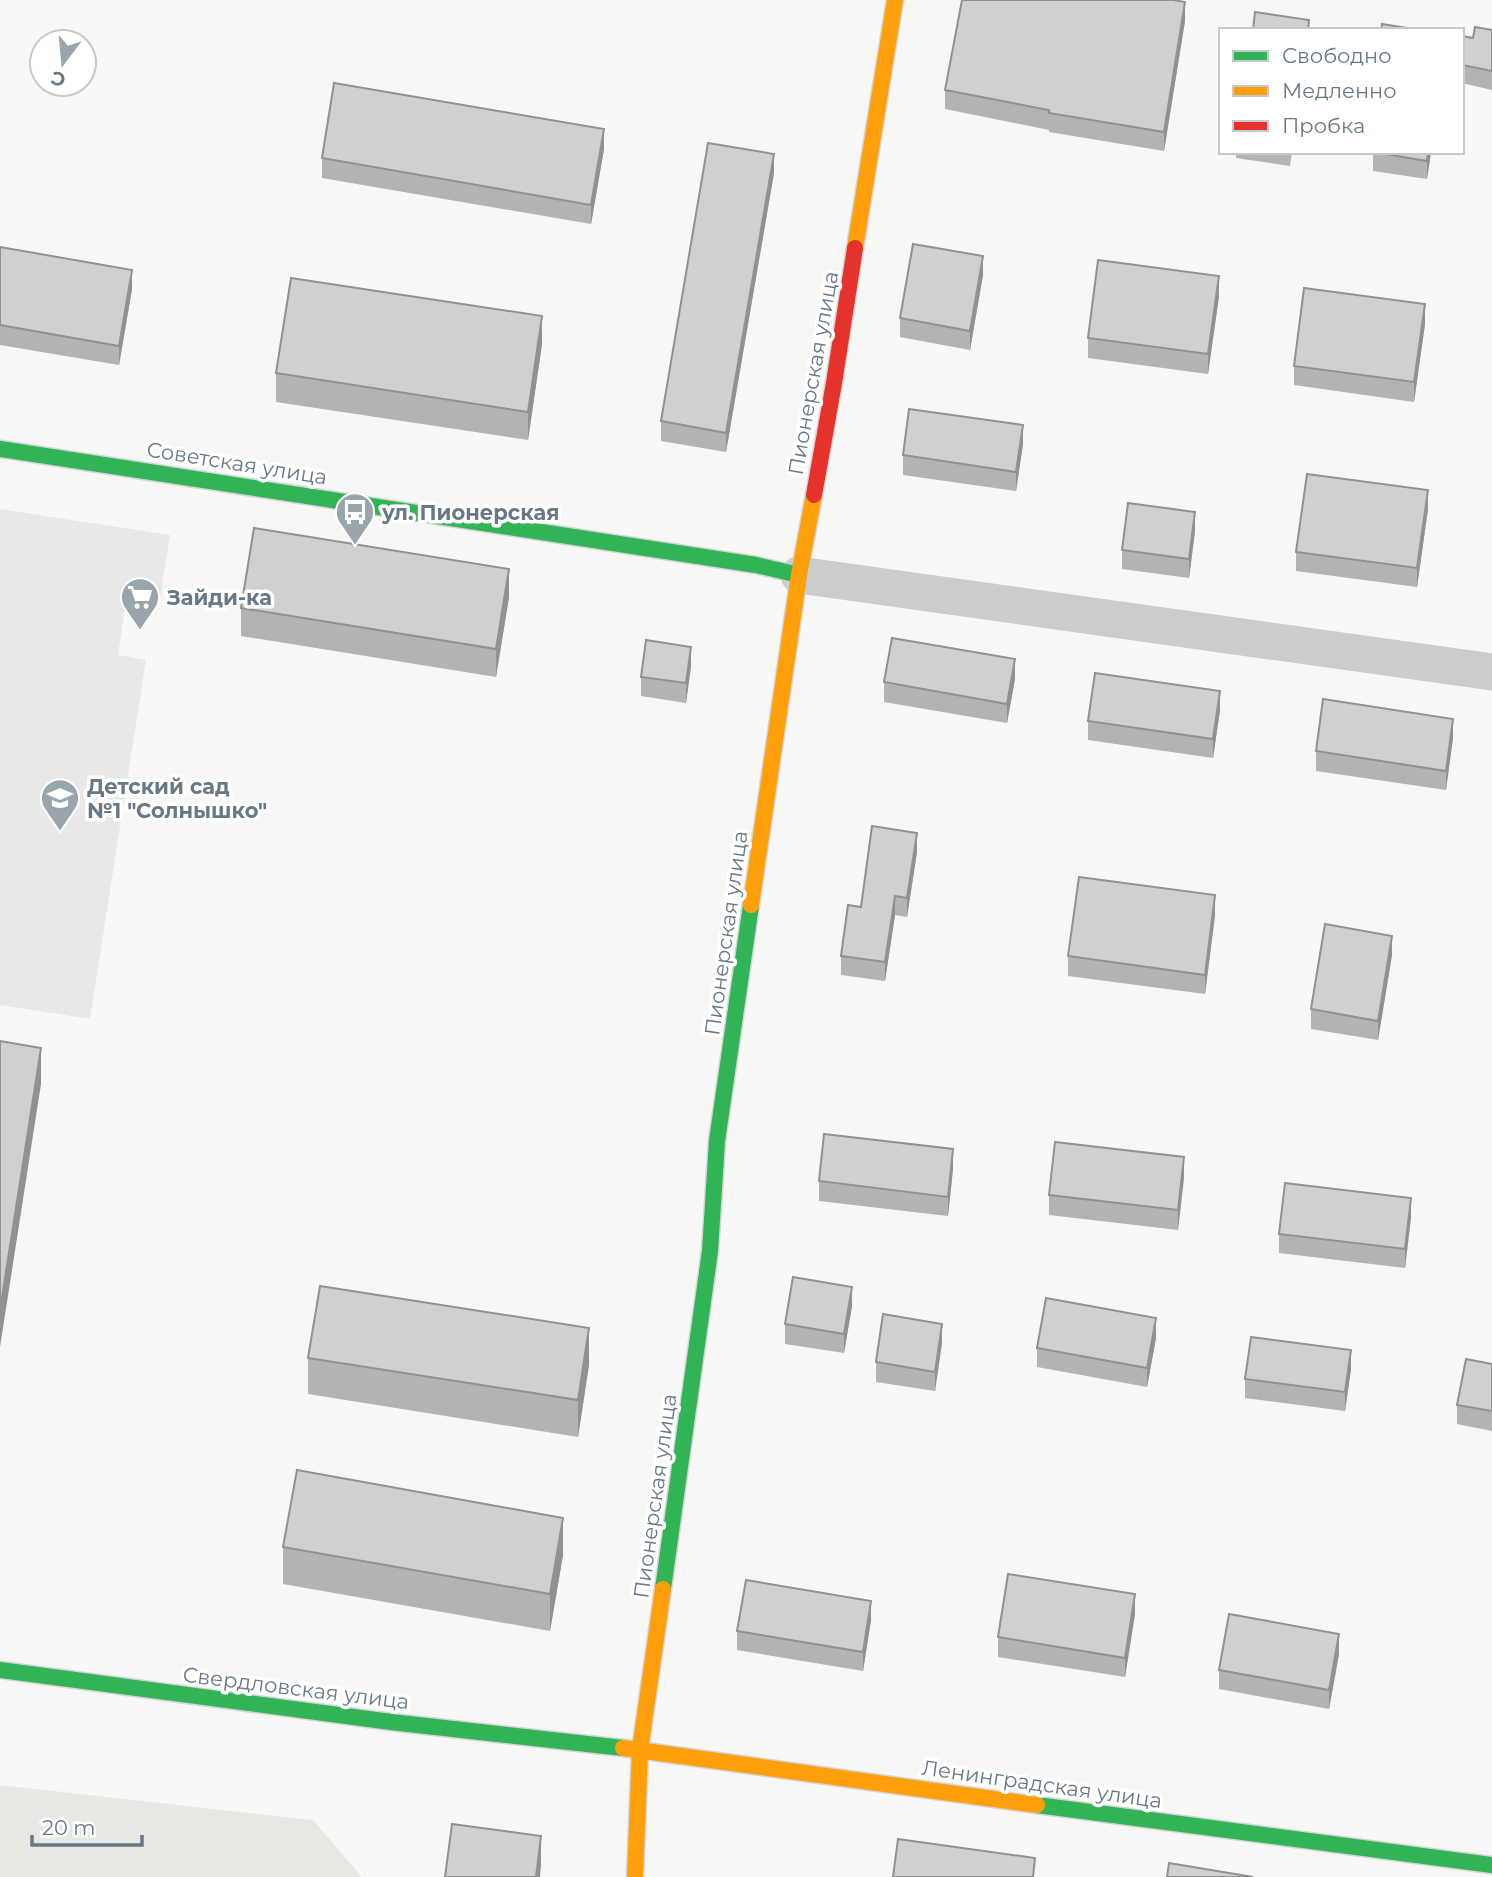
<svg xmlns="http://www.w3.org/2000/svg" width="1492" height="1877" font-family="Montserrat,sans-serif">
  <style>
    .built { fill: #e7e9e9 }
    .green { fill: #e6e9e3 }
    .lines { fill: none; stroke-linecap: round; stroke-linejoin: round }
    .fast-casing { stroke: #d4d5d6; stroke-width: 19 }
    .slow-casing { stroke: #d4d5d6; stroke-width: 19 }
    .jam-casing { stroke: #d4d5d6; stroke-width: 19 }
    .street { stroke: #cccccd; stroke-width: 37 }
    .fast { stroke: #30b455; stroke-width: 16 }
    .slow { stroke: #ff9f0a; stroke-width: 16 }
    .jam { stroke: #e5322d; stroke-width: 16 }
    .wall { fill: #b1b3b4 }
    .shaded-wall { fill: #909292 }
    .building { fill: #ced0d1; stroke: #909292; stroke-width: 2 }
    .labels { text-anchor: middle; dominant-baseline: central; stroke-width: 7; stroke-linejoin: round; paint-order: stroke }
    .street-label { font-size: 21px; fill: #677986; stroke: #fff }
    .poi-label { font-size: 21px; font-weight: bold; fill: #677986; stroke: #fff; text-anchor: start }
  </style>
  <rect width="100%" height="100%" fill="#f7f7f6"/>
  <polygon class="built" points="0,509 170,535 160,599 127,594 118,655 146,660 90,1019 0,1005"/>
  <polygon class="green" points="0,1785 313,1820 362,1877 0,1877"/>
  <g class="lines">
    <g class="fast-casing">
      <g id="fast">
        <polyline points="0,449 756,565 799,575"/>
        <polyline points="663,1589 710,1251 717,1141 751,905"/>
        <polyline points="0,1670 391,1722 623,1748"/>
        <polyline points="1037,1805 1492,1865"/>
      </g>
    </g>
    <g class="slow-casing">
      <g id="slow">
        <polyline points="855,248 895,0"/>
        <polyline points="751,905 799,575 814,495"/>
        <polyline points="623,1748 1037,1805"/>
        <polyline points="635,1877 640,1750 663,1589"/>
      </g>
    </g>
    <g class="jam-casing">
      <polyline id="jam" points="814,495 834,383 855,248"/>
    </g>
    <polyline class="street" points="799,575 1492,672"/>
    <use href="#fast" class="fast"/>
    <use href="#slow" class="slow"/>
    <use href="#jam" class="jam"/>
  </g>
  <g class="wall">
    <polygon points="1185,21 1164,151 1049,132 1049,130 945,109 945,90"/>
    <polygon points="1492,30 1492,90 1462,83 1462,36 1473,38"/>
    <polygon points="604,149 591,224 322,178 322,158"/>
    <polygon points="1236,152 1292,152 1290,166 1236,158"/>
    <polygon points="1431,152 1427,179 1373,171 1373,153"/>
    <polygon points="774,173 726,452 661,441 661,421"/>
    <polygon points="0,247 132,289 119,365 0,345"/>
    <polygon points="983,275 970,350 900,337 900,318"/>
    <polygon points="1219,296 1208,374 1088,358 1088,338"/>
    <polygon points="1425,324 1414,402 1294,385 1294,366"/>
    <polygon points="542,344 528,440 276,402 276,373"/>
    <polygon points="1023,444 1016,491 903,475 903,455"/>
    <polygon points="1428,509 1417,587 1296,571 1296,552"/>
    <polygon points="1195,531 1189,578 1122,569 1122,550"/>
    <polygon points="509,597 496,677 241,636 241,608"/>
    <polygon points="691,666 686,703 641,696 641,677"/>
    <polygon points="1015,679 1007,723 884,702 884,682"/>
    <polygon points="1220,710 1213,758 1088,740 1088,721"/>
    <polygon points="1453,738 1446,790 1316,771 1316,751"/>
    <polygon points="917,852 907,917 895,915 885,981 841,975 841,956 861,907"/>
    <polygon points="1215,915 1205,994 1068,976 1068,956"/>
    <polygon points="1392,955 1378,1040 1311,1029 1311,1009"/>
    <polygon points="953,1169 948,1216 819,1201 819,1181"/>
    <polygon points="1184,1177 1178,1230 1049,1215 1049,1195"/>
    <polygon points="1411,1217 1405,1268 1279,1253 1279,1234"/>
    <polygon points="852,1306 844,1353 785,1344 785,1324"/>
    <polygon points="1156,1338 1147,1387 1037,1367 1037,1348"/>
    <polygon points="942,1343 935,1391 876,1382 876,1362"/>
    <polygon points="308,1358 589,1365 578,1437 308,1394"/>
    <polygon points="1492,1364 1492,1431 1457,1424 1457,1405"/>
    <polygon points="1351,1369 1345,1411 1245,1398 1245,1379"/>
    <polygon points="283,1547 563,1555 550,1631 283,1584"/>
    <polygon points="1135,1614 1125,1677 998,1657 998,1637"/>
    <polygon points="871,1620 863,1671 737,1650 737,1631"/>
    <polygon points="1339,1654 1329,1709 1219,1689 1219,1670"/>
  </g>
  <g class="shaded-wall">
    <polygon points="1185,2 1185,21 1164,151 1164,132"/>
    <polygon points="604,129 604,149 591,224 591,205"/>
    <polygon points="1428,152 1431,152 1427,179 1427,161"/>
    <polygon points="774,154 774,173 726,452 726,433"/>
    <polygon points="983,256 983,275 970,350 970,331"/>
    <polygon points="132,270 132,289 119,365 119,346"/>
    <polygon points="1219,276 1219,296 1208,374 1208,354"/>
    <polygon points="1425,304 1425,324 1414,402 1414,382"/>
    <polygon points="542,316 542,344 528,440 528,412"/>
    <polygon points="1023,425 1023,444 1016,491 1016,472"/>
    <polygon points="1428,490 1428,509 1417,587 1417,568"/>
    <polygon points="1195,512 1195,531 1189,578 1189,559"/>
    <polygon points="509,569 509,597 496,677 496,649"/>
    <polygon points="691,647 691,666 686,703 686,683"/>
    <polygon points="1015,659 1015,679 1007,723 1007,704"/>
    <polygon points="1220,691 1220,710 1213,758 1213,739"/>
    <polygon points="1453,719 1453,738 1446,790 1446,771"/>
    <polygon points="917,833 917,852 907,917 907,898"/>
    <polygon points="1215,895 1215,915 1205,994 1205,975"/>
    <polygon points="895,896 895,915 885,981 885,962"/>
    <polygon points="1392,936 1392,955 1378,1040 1378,1021"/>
    <polygon points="41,1048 41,1084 0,1347 0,1310"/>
    <polygon points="953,1149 953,1169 948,1216 948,1197"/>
    <polygon points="1184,1157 1184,1177 1178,1230 1178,1210"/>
    <polygon points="1411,1198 1411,1217 1405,1268 1405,1249"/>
    <polygon points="852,1287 852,1306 844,1353 844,1334"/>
    <polygon points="1156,1318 1156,1338 1147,1387 1147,1368"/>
    <polygon points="942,1324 942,1343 935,1391 935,1372"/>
    <polygon points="589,1328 589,1365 578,1437 578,1400"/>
    <polygon points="1351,1350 1351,1369 1345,1411 1345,1392"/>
    <polygon points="563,1518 563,1555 550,1631 550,1594"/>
    <polygon points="1135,1594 1135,1614 1125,1677 1125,1658"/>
    <polygon points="871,1601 871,1620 863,1671 863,1652"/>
    <polygon points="1339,1634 1339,1654 1329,1709 1329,1690"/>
    <polygon points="541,1836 541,1864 540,1877 536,1877"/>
  </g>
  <g class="building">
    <polygon points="962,0 1173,0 1185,2 1164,132 1049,113 1049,110 945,90"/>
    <polygon points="1255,12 1309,20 1308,30 1253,30"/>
    <polygon points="1382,24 1420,30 1381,30"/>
    <polygon points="1475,27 1492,30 1492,71 1462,65 1462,36 1473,38"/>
    <polygon points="334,83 604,129 591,205 322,158"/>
    <polygon points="708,143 774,154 726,433 661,421"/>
    <polygon points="1373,152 1428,152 1427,161"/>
    <polygon points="913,244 983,256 970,331 900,318"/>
    <polygon points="0,247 132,270 119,346 0,325"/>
    <polygon points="1098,260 1219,276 1208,354 1088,338"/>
    <polygon points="291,278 542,316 528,412 276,373"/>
    <polygon points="1304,288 1425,304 1414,382 1294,366"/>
    <polygon points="909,409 1023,425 1016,472 903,455"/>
    <polygon points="1307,474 1428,490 1417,568 1296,552"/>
    <polygon points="1128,503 1195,512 1189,559 1122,550"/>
    <polygon points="254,528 509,569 496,649 241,608"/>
    <polygon points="892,638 1015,659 1007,704 884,682"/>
    <polygon points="646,640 691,647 686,683 641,677"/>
    <polygon points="1095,673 1220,691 1213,739 1088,721"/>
    <polygon points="1323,699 1453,719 1446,771 1316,751"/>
    <polygon points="872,826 917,833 907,898 895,896 885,962 841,956 848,905 861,907"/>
    <polygon points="1079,877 1215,895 1205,975 1068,956"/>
    <polygon points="1325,924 1392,936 1378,1021 1311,1009"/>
    <polygon points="0,1041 41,1048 0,1310"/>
    <polygon points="824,1134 953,1149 948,1197 819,1181"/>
    <polygon points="1055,1142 1184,1157 1178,1210 1049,1195"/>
    <polygon points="1285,1183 1411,1198 1405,1249 1279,1234"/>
    <polygon points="793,1277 852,1287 844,1334 785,1324"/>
    <polygon points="320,1286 589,1328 578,1400 308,1358"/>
    <polygon points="1046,1298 1156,1318 1147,1368 1037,1348"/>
    <polygon points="883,1314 942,1324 935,1372 876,1362"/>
    <polygon points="1251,1337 1351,1350 1345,1392 1245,1379"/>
    <polygon points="1466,1359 1492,1364 1492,1411 1457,1405"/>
    <polygon points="297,1470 563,1518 550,1594 283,1547"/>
    <polygon points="1008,1574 1135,1594 1125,1658 998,1637"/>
    <polygon points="746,1580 871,1601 863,1652 737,1631"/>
    <polygon points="1229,1614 1339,1634 1329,1690 1219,1670"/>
    <polygon points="452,1824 541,1836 536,1877 445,1877"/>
    <polygon points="898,1839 1035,1858 1033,1877 893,1877"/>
    <polygon points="1169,1863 1253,1877 1167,1877"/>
  </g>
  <defs>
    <g id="bus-pin" transform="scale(2.0125)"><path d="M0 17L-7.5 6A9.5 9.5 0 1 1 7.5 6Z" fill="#99a5ad" stroke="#fff"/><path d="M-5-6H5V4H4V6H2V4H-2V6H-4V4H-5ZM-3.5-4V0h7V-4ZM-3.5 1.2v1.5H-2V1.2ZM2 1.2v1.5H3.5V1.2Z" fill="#fff"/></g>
    <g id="supermarket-pin" transform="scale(2.0125)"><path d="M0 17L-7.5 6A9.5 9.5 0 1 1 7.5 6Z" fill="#99a5ad" stroke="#fff"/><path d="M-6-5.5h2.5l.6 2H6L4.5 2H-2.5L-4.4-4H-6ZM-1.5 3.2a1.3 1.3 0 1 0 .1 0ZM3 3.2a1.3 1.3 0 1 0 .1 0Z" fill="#fff"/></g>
    <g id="school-pin" transform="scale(2.0125)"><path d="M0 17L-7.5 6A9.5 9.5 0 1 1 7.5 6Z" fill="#99a5ad" stroke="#fff"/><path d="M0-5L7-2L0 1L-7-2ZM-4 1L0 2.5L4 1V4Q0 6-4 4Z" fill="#fff"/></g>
  </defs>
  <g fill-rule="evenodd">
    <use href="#bus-pin" x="355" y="512"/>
    <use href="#supermarket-pin" x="140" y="597"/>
    <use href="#school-pin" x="60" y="798"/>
  </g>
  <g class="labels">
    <g class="street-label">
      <text transform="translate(813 373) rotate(-80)">Пионерская улица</text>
      <text transform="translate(237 463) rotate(9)">Советская улица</text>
      <text transform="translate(726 933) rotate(-82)">Пионерская улица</text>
      <text transform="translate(655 1496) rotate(-82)">Пионерская улица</text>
      <text transform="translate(296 1688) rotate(7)">Свердловская улица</text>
      <text transform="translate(1042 1784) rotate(8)">Ленинградская улица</text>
    </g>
    <g class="poi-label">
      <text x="382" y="512">ул. Пионерская</text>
      <text x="167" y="597">Зайди-ка</text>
      <text x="87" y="786">Детский сад<tspan x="87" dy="24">№1 "Солнышко"</tspan></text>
    </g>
  </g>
  <rect x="1219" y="28" width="245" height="126" fill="#ffffff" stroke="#c2c9cf" stroke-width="2"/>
  <rect x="1233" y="51" width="35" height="10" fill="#30b455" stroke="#c2c9cf" stroke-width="2"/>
  <text x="1282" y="63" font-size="21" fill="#677986">Свободно</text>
  <rect x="1233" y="86" width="35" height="10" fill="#ff9f0a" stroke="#c2c9cf" stroke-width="2"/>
  <text x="1282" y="98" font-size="21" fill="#677986">Медленно</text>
  <rect x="1233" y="121" width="35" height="10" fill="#e5322d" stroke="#c2c9cf" stroke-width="2"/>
  <text x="1282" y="133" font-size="21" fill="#677986">Пробка</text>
  <g transform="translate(63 63) rotate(196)"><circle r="33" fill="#ffffff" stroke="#c2c9cf" stroke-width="2"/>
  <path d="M0-5L12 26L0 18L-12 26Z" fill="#99a5ad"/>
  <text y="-10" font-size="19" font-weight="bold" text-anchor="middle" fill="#677986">С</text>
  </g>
  <path d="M32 1835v10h110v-10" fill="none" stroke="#677986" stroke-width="3.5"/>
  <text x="42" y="1835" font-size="21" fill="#677986" stroke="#ffffff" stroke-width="5" paint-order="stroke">20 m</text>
</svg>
